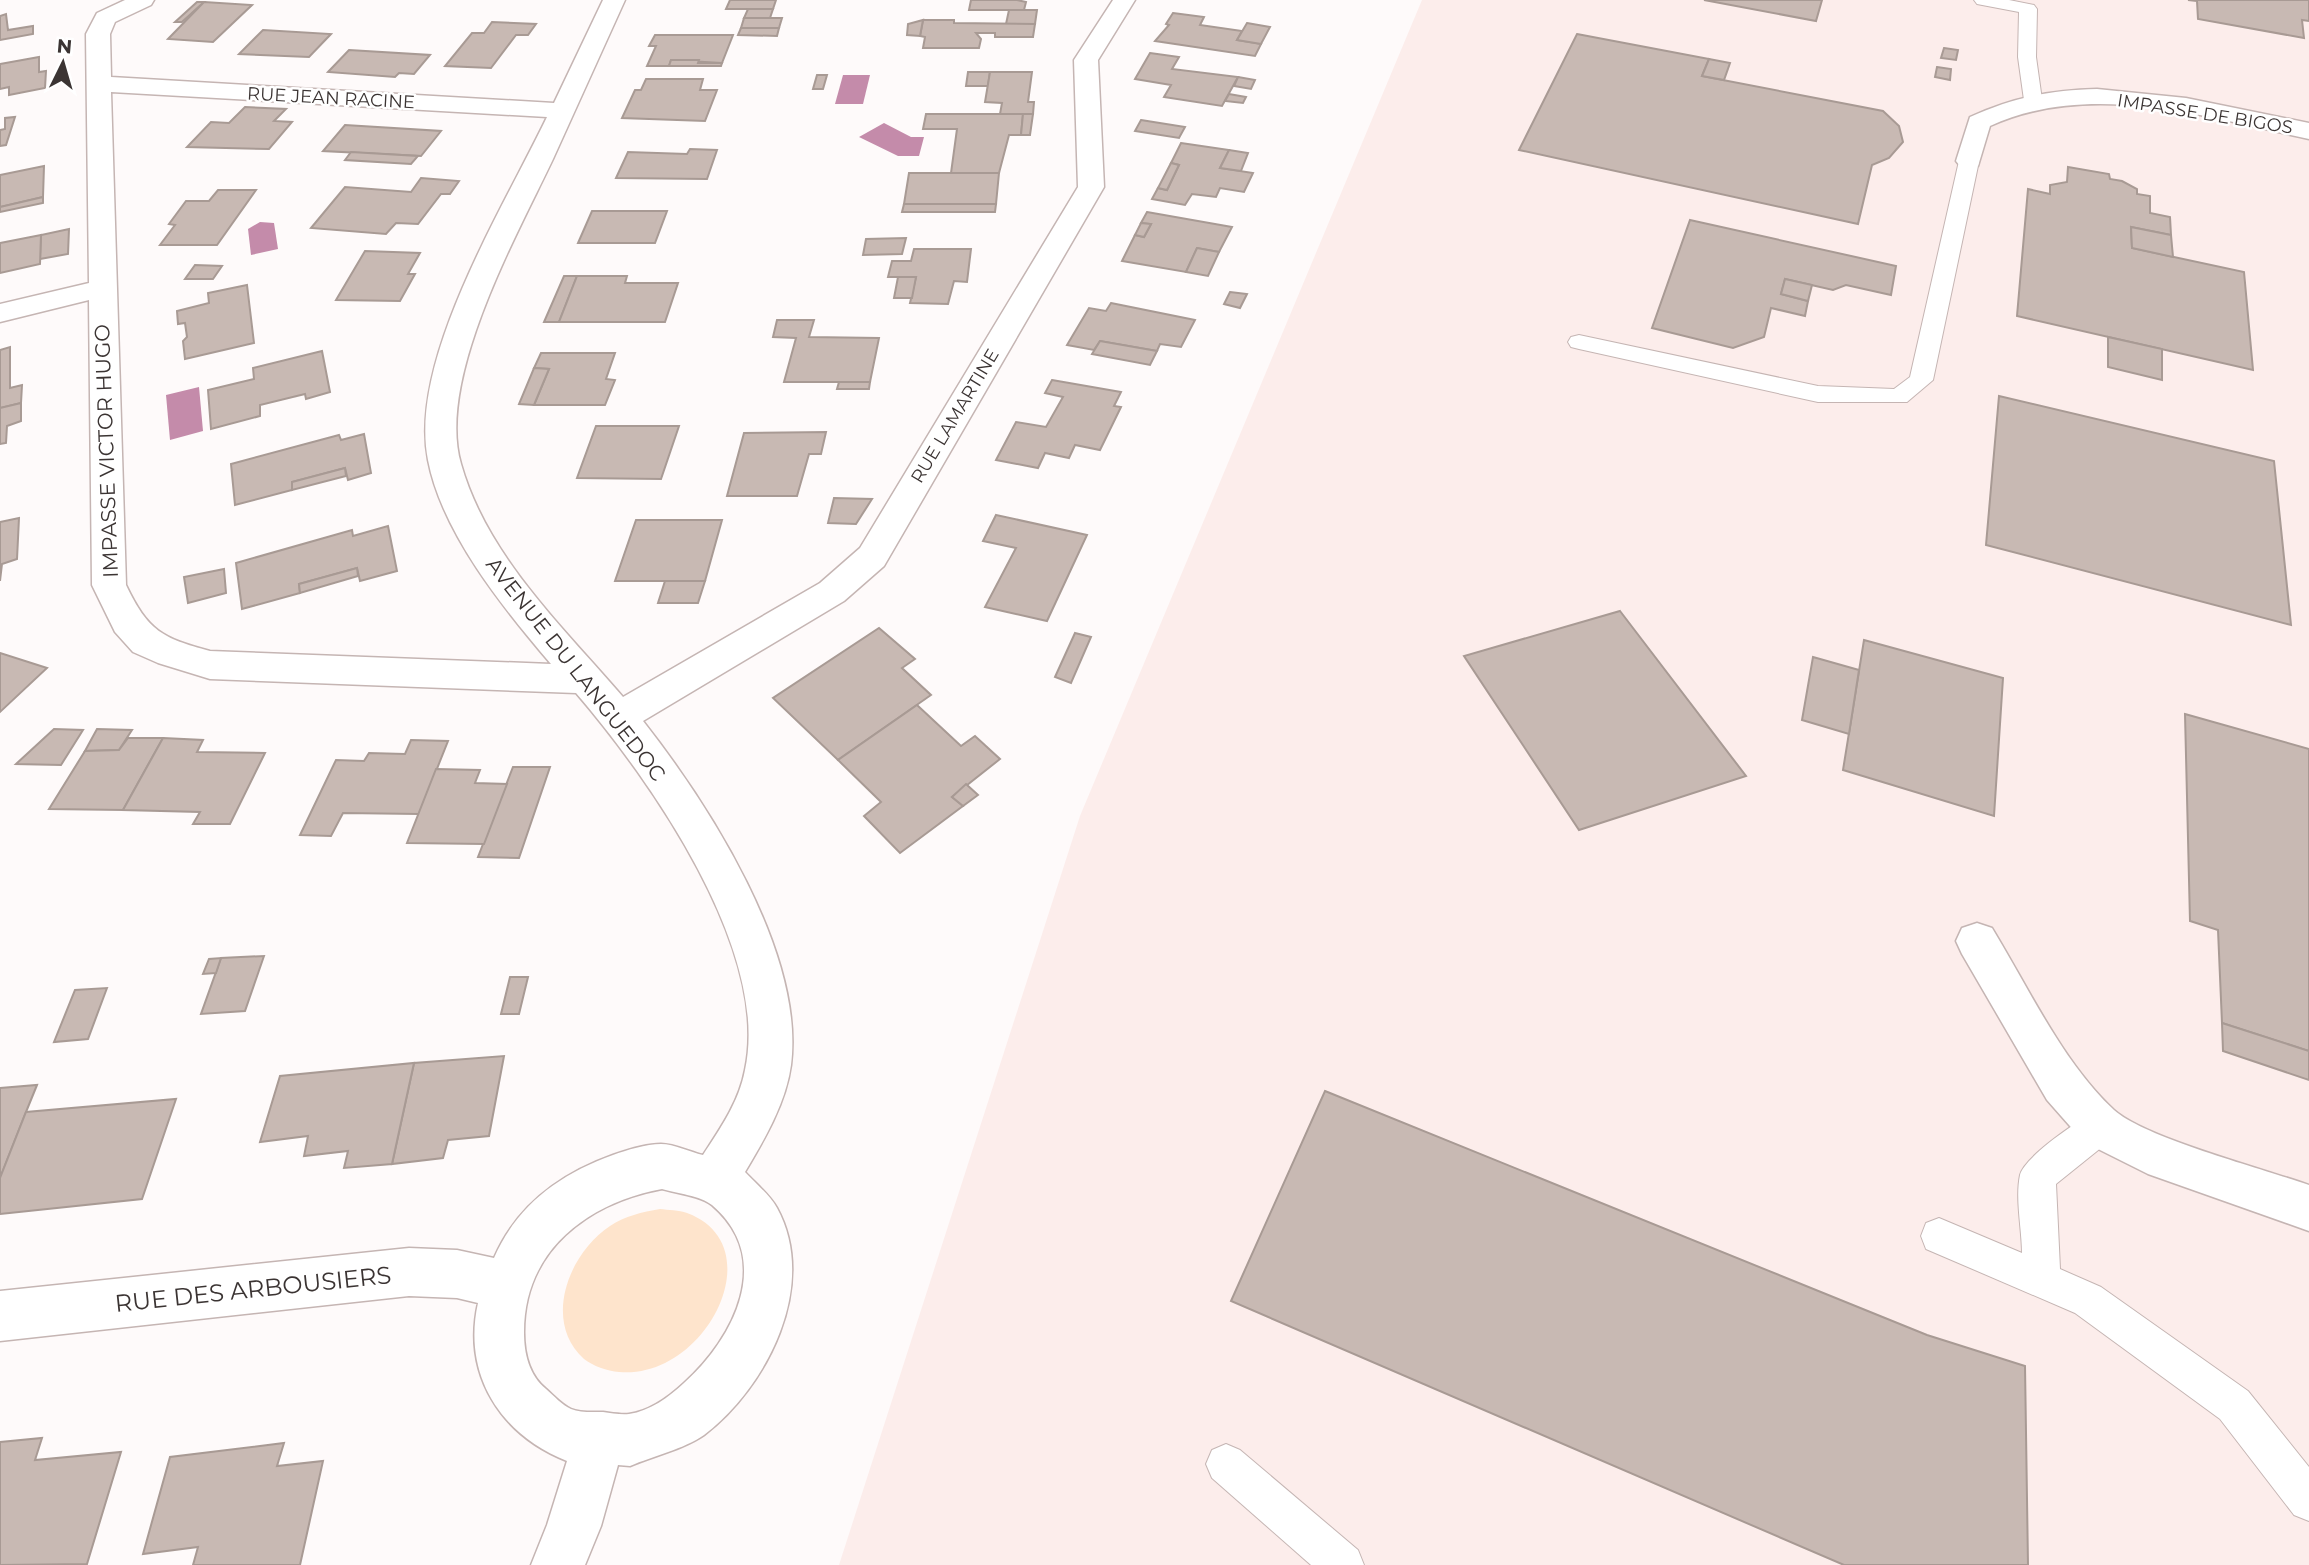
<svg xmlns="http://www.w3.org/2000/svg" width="2309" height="1565" font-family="Montserrat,sans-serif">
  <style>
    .built { fill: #fcedeb }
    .green { fill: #fee4cc }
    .water { fill: #c48baa }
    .building { fill: #c8b9b3; stroke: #a89a94; stroke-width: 2 }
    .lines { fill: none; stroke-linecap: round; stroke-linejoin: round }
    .service-casing { stroke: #c5b5b3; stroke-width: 2 }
    .minor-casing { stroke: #c5b5b3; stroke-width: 3 }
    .service { fill: #fff; fill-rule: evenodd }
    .minor { fill: #fff; fill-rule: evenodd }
    .labels { text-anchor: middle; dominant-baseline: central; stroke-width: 5; stroke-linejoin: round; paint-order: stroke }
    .far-street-label { font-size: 18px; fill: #3b3433; stroke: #fff }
    .street-label { font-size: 21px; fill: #3b3433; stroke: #fff }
    .near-street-label { font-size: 24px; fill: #3b3433; stroke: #fff }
  </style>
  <rect width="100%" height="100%" fill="#fefafa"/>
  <polygon class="built" points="1422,0 2309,0 2309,1565 839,1565 1080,816"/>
  <path class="green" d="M660 1209C668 1210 679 1210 687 1213 774 1245 706 1380 619 1372 607 1371 593 1366 584 1359 542 1321 569 1253 610 1226 625 1216 642 1212 660 1209Z"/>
  <g class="water">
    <polygon points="843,75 870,75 863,104 835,104"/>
    <polygon points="884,123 911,137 924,137 919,156 898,156 859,137"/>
    <polygon points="260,222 274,223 278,249 251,255 248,229"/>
    <polygon points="199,387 203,431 170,440 166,395"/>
  </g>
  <g class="building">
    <polygon points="730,0 776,0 773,9 726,9"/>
    <polygon points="971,0 1017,0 1026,2 1024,10 969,10"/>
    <polygon points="1704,0 1822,0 1816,21"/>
    <polygon points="2188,0 2309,0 2309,21 2302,20 2304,38 2198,19 2197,1"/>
    <polygon points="197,2 204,2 182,22 175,22"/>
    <polygon points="204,2 252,5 213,42 168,39"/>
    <polygon points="748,9 773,9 770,18 744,18"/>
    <polygon points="1009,10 1037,10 1035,24 1006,24"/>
    <polygon points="1173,13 1204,17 1200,25 1242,31 1237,40 1261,44 1255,56 1155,41 1169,25 1166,24"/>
    <polygon points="6,14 8,30 33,26 33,34 0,40 0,16"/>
    <polygon points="744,18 782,18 779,28 741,28"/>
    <polygon points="923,20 954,20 954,23 1035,24 1033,37 995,37 995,33 976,33 981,39 979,48 923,48 925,37 920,36"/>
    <polygon points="923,20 920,36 907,35 908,24"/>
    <polygon points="492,22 536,24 528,35 516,35 491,68 445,66 472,33 484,33"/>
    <polygon points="1247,23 1270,27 1261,44 1237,40"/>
    <polygon points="741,28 779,28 777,36 738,35"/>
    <polygon points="263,30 331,34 309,57 239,54"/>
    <polygon points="1577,34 1709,59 1702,76 1883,111 1899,126 1903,142 1889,158 1872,165 1858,224 1519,150"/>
    <polygon points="655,35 733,35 722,63 671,60 669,66 647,66 656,46 649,46"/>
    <polygon points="1944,48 1958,50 1956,60 1941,58"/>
    <polygon points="349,50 430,55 414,74 399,73 395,77 328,72"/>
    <polygon points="1150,53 1179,57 1172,69 1238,77 1222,106 1164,97 1171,85 1135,79"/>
    <polygon points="39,57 39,72 46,71 45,88 9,95 9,87 0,89 0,64"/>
    <polygon points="1709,59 1730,63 1724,80 1702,76"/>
    <polygon points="671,60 699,60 698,63 722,63 721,66 669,66"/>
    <polygon points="1937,67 1951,69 1950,80 1935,77"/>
    <polygon points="968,72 990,72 988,86 966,86"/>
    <polygon points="990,72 1032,72 1028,102 1034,102 1033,114 1000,114 1002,103 985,102"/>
    <polygon points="817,75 827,75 823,89 813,89"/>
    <polygon points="1238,77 1255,80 1251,89 1234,86"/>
    <polygon points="646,79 703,79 700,90 717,90 705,121 622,118 635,90 641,90"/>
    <polygon points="1229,94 1246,97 1243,103 1225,101"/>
    <polygon points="245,107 286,109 274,121 292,122 269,149 187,147 211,122 229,123"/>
    <polygon points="926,114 1023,114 1021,135 1009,135 999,173 951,173 957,129 923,129"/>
    <polygon points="1023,114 1033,114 1030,135 1021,135"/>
    <polygon points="15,117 6,145 0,146 0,130 5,129 5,118"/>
    <polygon points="1141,120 1185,127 1179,138 1135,131"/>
    <polygon points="345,125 441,131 421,156 323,151"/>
    <polygon points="1181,143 1229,150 1220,168 1253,173 1244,192 1220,188 1216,197 1192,194 1185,205 1152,199 1158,188 1167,190 1179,165 1171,163"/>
    <polygon points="690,149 717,150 707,179 616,178 628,152 687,154"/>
    <polygon points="1229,150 1248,153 1241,171 1220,168"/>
    <polygon points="351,152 418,156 411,164 345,160"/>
    <polygon points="1171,163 1179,165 1167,190 1158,188"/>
    <polygon points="44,166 43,197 0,207 0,175"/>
    <polygon points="2068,167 2109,174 2110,179 2122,181 2137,189 2137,194 2150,196 2150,213 2170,217 2171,235 2131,227 2132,248 2244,272 2253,370 2017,316 2028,189 2050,194 2050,185 2067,182"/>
    <polygon points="909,173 999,173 996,204 904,204"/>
    <polygon points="421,178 459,181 450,194 441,194 418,224 396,223 386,234 311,228 345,187 411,192"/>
    <polygon points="218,190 256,190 217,245 160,245 175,225 169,224 186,201 209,201"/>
    <polygon points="43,197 43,203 0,212 0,207"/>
    <polygon points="904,204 996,204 995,212 902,212"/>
    <polygon points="592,211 667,211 655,243 578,243"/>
    <polygon points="1147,212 1232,227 1219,252 1197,248 1186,272 1122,261 1135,235 1144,237 1151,224 1141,223"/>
    <polygon points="1690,220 1896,266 1891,295 1846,285 1833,290 1785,279 1781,294 1808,301 1805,316 1771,308 1764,337 1733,348 1652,328"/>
    <polygon points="1141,223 1151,224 1144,237 1135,235"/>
    <polygon points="2131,227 2171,235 2173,257 2132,248"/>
    <polygon points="69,229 68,254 40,259 41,235"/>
    <polygon points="41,235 40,264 0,273 0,243"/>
    <polygon points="906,238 902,254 863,255 866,239"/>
    <polygon points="1197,248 1219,252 1208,276 1186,272"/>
    <polygon points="914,249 971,249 967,282 954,281 948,304 910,303 916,277 888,277 892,261 911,261"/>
    <polygon points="365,251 420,253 408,274 415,274 400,301 336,300"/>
    <polygon points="195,265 222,266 213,279 185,279"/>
    <polygon points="564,276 577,276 559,322 544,322"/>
    <polygon points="577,276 627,276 625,283 678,283 665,322 559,322"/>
    <polygon points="898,277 916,277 912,298 894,298"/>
    <polygon points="1785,279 1812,285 1808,301 1781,294"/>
    <polygon points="247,285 254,343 185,359 183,341 187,337 185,323 178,324 177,311 209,303 208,293"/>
    <polygon points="1230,292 1247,294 1240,308 1224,304"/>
    <polygon points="1111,303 1195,320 1181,347 1160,344 1157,351 1100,341 1094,350 1067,345 1089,308 1106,311"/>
    <polygon points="777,320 814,320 809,337 879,338 870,382 784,382 796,338 773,337"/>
    <polygon points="2108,337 2162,349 2162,380 2108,367"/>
    <polygon points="1100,341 1157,351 1150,365 1092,354"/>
    <polygon points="10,347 10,388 22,385 21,403 0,408 0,350"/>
    <polygon points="322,351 330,392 306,399 305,394 260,405 260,416 211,429 208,390 254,379 253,368"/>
    <polygon points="541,353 615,353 606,379 615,380 605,405 534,405 549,369 534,368"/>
    <polygon points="534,368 549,369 534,405 519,404"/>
    <polygon points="1052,380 1121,392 1114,406 1121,407 1100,450 1075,445 1069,458 1045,453 1038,468 996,460 1016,422 1046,427 1063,397 1045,393"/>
    <polygon points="839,382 870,382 869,389 837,389"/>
    <polygon points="1999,396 2274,461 2291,625 1986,545"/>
    <polygon points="21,403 21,421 7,426 6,443 0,444 0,408"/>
    <polygon points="596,426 679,426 661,479 577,478"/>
    <polygon points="826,432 821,454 809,454 797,496 727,496 744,433"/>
    <polygon points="364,434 371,473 348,480 345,468 292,482 292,490 235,505 231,464 339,435 341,440"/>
    <polygon points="345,468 346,476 292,490 292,482"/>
    <polygon points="834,498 872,499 856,524 828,523"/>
    <polygon points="996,515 1087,535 1047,621 985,607 1016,548 983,541"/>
    <polygon points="19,518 17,559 2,564 0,581 0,522"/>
    <polygon points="636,520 722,520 705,581 615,581"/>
    <polygon points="388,526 397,571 360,581 357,568 299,584 300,593 242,609 236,563 352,530 353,536"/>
    <polygon points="357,568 358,576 300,593 299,584"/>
    <polygon points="224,569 226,593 188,603 184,577"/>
    <polygon points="665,581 705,581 698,603 658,603"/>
    <polygon points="1620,611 1746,776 1579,830 1464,656"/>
    <polygon points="879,628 915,659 902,668 931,695 838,760 773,698"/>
    <polygon points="1075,633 1091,637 1071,683 1055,677"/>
    <polygon points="1864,640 2003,678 1994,816 1843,770"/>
    <polygon points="0,653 47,668 0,712"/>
    <polygon points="1813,657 1859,670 1849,734 1802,720"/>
    <polygon points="917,705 961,746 975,736 1000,759 952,797 963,806 900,853 864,816 881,802 838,760"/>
    <polygon points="2185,714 2309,749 2309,1051 2222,1023 2218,930 2190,921"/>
    <polygon points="54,729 83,730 61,765 16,764"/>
    <polygon points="97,729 132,730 119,750 85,751"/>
    <polygon points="128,738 163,738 123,810 49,809 85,751 119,750"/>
    <polygon points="163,738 203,740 197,752 265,753 230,824 193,824 200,812 123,810"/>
    <polygon points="411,740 448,741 419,814 343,813 331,836 300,835 336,760 364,761 369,753 405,754"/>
    <polygon points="513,767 550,767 519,858 478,857"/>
    <polygon points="436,769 480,770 475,783 507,784 484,844 407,843"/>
    <polygon points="966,784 978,795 963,806 952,797"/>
    <polygon points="264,956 245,1011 201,1014 221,958"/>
    <polygon points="221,958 216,973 203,974 209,959"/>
    <polygon points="510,977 528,977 519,1014 501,1014"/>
    <polygon points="107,988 88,1039 54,1042 75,990"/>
    <polygon points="2222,1023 2309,1051 2309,1080 2223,1051"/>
    <polygon points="504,1056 489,1136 448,1140 443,1158 392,1164 414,1063"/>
    <polygon points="414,1063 392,1164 344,1168 348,1151 304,1156 308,1136 260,1142 280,1076"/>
    <polygon points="37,1085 26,1112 0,1178 0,1088"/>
    <polygon points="1325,1091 1927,1335 2025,1366 2028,1565 1844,1565 1231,1301"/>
    <polygon points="176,1099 142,1199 0,1214 0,1178 26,1112"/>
    <polygon points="42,1438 35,1460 121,1452 87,1564 0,1565 0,1442"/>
    <polygon points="284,1443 277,1466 323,1461 300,1565 193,1565 198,1547 143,1554 170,1457"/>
  </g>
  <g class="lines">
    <g class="service-casing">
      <g id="service">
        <polygon points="1974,0 2009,0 2034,5 2037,9 2036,57 2042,100 2040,104 2026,104 2024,100 2018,57 2019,12 1977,4"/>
        <polygon points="1969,155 1979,161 1933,380 1907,402 1818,402 1579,349 1571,347 1568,342 1571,337 1579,335 1818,386 1894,389 1910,377 1959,161"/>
        <path d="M2100 1110 2112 1115 2118 1127 2112 1139 2056 1184 2060 1269 2101 1287 2248 1391 2309 1467V1521L2294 1515 2220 1419 2075 1313 1926 1249 1921 1236 1926 1223 1939 1218 2022 1253C2022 1229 2015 1199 2020 1175 2024 1157 2082 1117 2100 1110Z"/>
        <polygon points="1226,1444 1240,1450 1358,1550 1364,1565 1311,1565 1212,1478 1206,1464 1212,1450"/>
      </g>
    </g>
    <g class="minor-casing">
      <g id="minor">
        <path d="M125 0H154L151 5 115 22 110 34 111 77 554 103 603 0H625C601 53 577 106 553 159 517 235 436 379 461 464 487 556 562 626 623 697L820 583 860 548 1078 187 1074 60 1113 0H1135L1098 60 1104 187 884 566 844 601 643 721C709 805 805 954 791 1065 786 1103 764 1140 745 1172 755 1183 770 1195 777 1208 819 1285 767 1387 704 1435 684 1449 653 1456 630 1466L618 1465 601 1526 585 1565H531L547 1525 567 1461C501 1435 462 1375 478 1303L457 1298 409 1296 0 1341V1291L409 1248 457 1250 494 1258C517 1205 560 1174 613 1155 627 1150 646 1144 661 1144 674 1144 690 1152 703 1155 720 1129 739 1102 745 1070 771 951 650 779 576 693L210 679 158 663 133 652 115 632 92 585 89 300 0 322V304L89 283 86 34 97 13ZM111 92 547 117C504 207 408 360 428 460 442 533 504 609 551 664L210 651C162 638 148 631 126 585ZM662 1189C676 1193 701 1196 712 1205 775 1259 734 1338 684 1383 669 1397 650 1411 629 1414 621 1415 611 1413 603 1412 593 1412 580 1413 571 1409 562 1405 554 1396 546 1389 529 1375 524 1354 524 1332 524 1250 588 1203 662 1189Z"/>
        <path d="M2097 89 2186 98 2309 123V139C2206 117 2091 80 1990 126L1978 166H1960L1956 161 1970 117C2012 98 2050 90 2097 89Z"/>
        <path d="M1977 923 1992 928C2028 987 2063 1063 2114 1110 2145 1138 2264 1169 2309 1185V1231L2148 1174 2084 1142 2047 1100 1962 954 1956 941 1962 928Z"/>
      </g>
    </g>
    <use href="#service" class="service"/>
    <use href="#minor" class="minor"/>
  </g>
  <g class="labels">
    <g class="far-street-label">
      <text transform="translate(331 98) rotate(3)">RUE JEAN RACINE</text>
      <text transform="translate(2205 114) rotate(9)">IMPASSE DE BIGOS</text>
      <text transform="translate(955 416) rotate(-59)">RUE LAMARTINE</text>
    </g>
    <g class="street-label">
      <text transform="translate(106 451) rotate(-92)">IMPASSE VICTOR HUGO</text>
      <text transform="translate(576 669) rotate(52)">AVENUE DU LANGUEDOC</text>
    </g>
    <g class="near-street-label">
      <text transform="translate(253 1289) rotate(-6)">RUE DES ARBOUSIERS</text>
    </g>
  </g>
  <g transform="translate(63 63) rotate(5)" stroke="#ffffff" stroke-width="5" paint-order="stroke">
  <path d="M0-5L12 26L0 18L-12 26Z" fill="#3b3433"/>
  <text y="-10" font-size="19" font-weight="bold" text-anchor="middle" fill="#3b3433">N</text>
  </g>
</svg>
